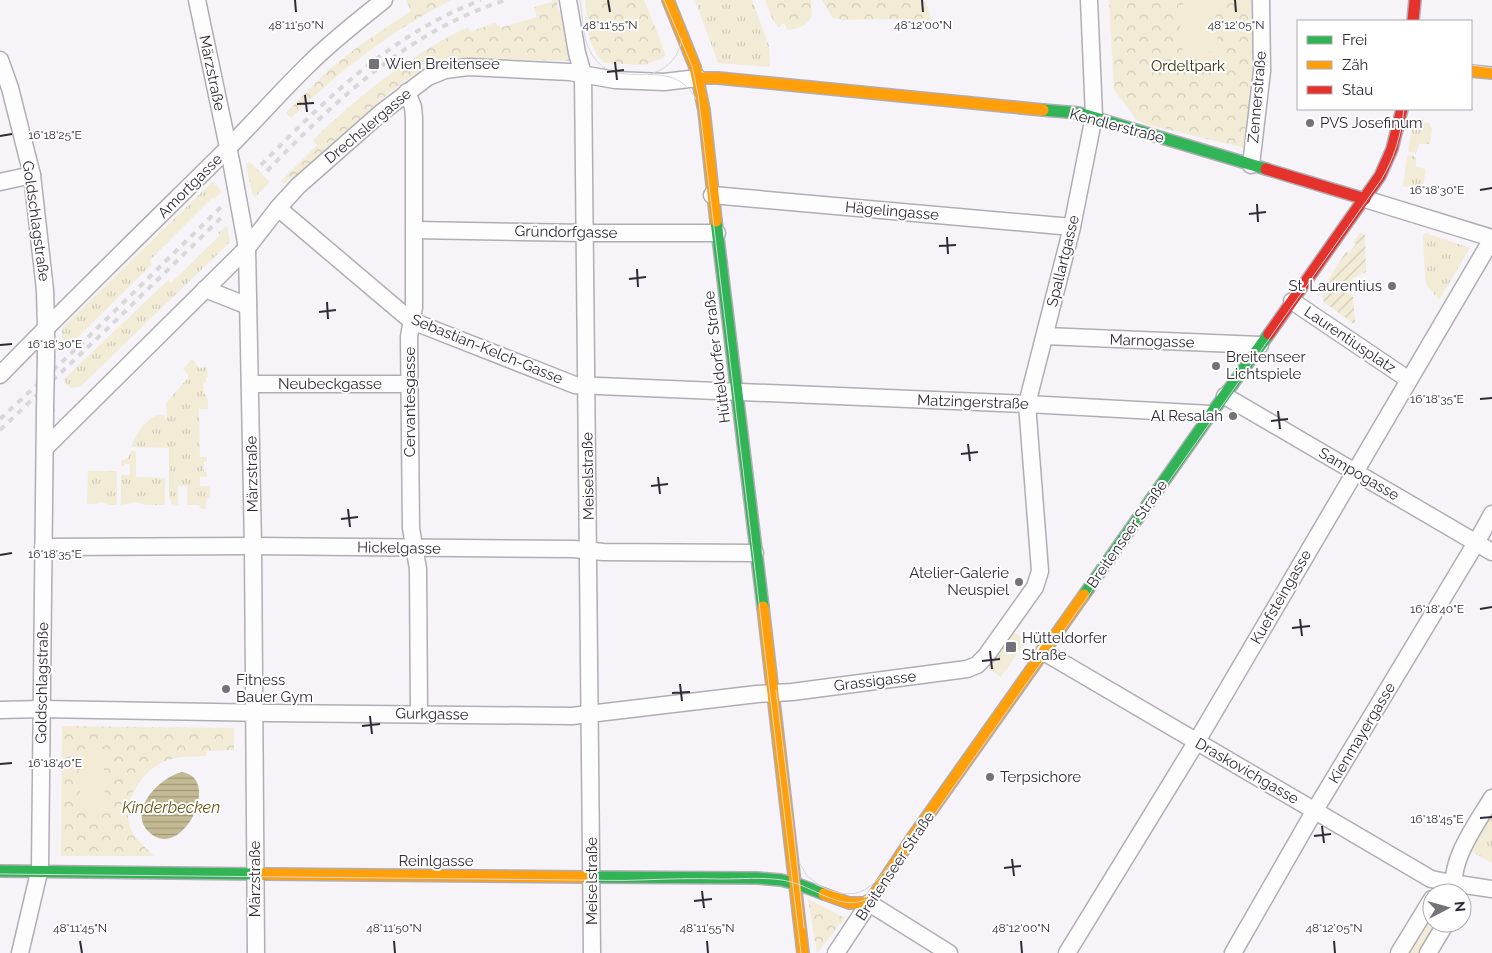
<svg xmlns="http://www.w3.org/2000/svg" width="1492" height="953" font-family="Raleway,sans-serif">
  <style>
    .grass { fill: url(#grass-tufts) }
    .forest { fill: url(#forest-crowns) }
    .garden { fill: url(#garden-furrows) }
    .pitch { fill: #f2ecd7 }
    .water { fill: url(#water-rules) }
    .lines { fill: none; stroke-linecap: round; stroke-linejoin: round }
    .street-casing { stroke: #b0adb5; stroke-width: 19 }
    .fast-casing { stroke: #b0adb5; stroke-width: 14 }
    .slow-casing { stroke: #b0adb5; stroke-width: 14 }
    .jam-casing { stroke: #b0adb5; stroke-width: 14 }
    .street { stroke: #fefdfe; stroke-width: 16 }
    .fast { stroke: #30b455; stroke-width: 11 }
    .slow { stroke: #ff9f0a; stroke-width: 11 }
    .jam { stroke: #e5322d; stroke-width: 11 }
    .tram { stroke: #d8d7da; stroke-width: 1 }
    .rail { stroke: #d8d7da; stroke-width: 4; stroke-dasharray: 6 6; stroke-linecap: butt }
    .street-bridge-casing { stroke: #b0adb5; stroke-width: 19; stroke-linecap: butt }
    .street-bridge { stroke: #fefdfe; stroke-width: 16 }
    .ticks { fill: none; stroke: #2f2b36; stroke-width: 2 }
    .poi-dot { fill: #75717a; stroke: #fff; stroke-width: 2 }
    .labels { text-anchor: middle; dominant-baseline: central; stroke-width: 4; stroke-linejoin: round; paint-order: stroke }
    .poi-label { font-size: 15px; fill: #2f2b36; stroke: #fff; text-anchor: start }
    .park-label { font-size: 15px; fill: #362d00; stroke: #fff }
    .street-label { font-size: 15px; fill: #2f2b36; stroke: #fff }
    .water-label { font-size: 16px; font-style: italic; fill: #645714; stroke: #fff }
    .ticks-label { font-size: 12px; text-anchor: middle; fill: #2f2b36; stroke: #fff; stroke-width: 4; stroke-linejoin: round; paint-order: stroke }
  </style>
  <defs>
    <pattern id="grass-tufts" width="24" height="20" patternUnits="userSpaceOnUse" patternTransform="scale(1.25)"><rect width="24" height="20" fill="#f2ecd7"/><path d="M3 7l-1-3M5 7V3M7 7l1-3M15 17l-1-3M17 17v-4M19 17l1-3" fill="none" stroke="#d0cbb9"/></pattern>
    <pattern id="forest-crowns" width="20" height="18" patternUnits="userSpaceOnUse" patternTransform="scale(1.25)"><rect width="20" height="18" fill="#f2ecd7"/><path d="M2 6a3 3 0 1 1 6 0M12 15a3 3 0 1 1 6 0" fill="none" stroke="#d0cbb9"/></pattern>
    <pattern id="garden-furrows" width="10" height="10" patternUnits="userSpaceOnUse" patternTransform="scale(1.25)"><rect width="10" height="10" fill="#f2ecd7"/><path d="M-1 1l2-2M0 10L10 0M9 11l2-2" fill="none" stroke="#d0cbb9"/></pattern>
    <pattern id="water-rules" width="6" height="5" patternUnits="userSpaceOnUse" patternTransform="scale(1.25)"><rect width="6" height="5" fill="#c3ba94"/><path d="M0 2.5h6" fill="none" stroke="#9f977a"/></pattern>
  </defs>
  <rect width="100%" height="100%" fill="#f6f3f9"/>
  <g class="grass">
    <polygon points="695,0 752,0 769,46 770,67 718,63"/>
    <polygon points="1413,121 1429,123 1432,129 1430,144 1419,144 1416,154 1408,151"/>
    <polygon points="1409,155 1416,157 1416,167 1426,169 1422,192 1403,186 1407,157"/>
    <polygon points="248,162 251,163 270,182 255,197 252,193 246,164"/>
    <polygon points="212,182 220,189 221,193 214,199 212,198 150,260 152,264 61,354 62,328"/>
    <polygon points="227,226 230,242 80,387 70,388 63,380 168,280 171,283 220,235 218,233"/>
    <polygon points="1426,233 1470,248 1439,300 1428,287 1425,280 1423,235"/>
    <path d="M192 359 199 368 207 367 208 377 206 378V382L203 383 204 394H206L207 399H208V409H199L200 457H207V461H204V472H207V477H200V486H210V498H207L205 509 200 508 199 505H187V486H178V505L171 504V499H169V448L131 447C135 436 149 412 164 415L165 419H167L166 403 188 378V374L183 369Z"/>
    <polygon points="131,451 136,451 136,477 165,478 165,505 146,505 135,502 121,505 121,475 130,475 130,464 125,464 124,466 121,466 121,461 128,458"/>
    <polygon points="88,471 117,471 117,505 109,505 102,502 95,504 87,504"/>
    <polygon points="1014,632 1026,641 1001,677 988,668"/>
    <polygon points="1491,813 1492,814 1492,863 1470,851"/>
    <polygon points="1432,910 1432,923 1440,923 1422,953 1406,953"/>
  </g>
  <g class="forest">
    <path d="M406 0H451C388 33 342 69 291 118L286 113 325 73 360 45 411 11Z"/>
    <path d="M552 0H557L558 9 565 18 570 61 456 58 439 61 427 66 391 91 291 180 289 179 285 183 280 182 317 145 313 140C360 95 409 55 468 27L470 32 496 22 497 25 502 27 537 17 534 7 552 2Z"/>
    <path d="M585 0H644L658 34 665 55 663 58 644 65 605 63C586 47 588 23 585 0Z"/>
    <path d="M765 0H811L812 15C808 26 798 29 787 30L785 24H782L779 27 773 21Z"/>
    <polygon points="822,0 925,0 933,24 896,19 841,20 832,17"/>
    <polygon points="1109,0 1252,0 1256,61 1245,148 1145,124 1137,120 1114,90"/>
    <path d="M62 726 234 728V750L206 751V756C195 757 183 756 171 759 144 766 119 802 131 830 136 840 146 848 154 856H61Z"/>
    <polygon points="808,899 845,918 817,953"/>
  </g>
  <polygon class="garden" points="1361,232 1365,235 1366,272 1353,278 1351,283 1350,295 1353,297 1355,322 1354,324 1324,302 1321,290 1346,252 1349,253 1356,244 1353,242"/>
  <g class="pitch">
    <polygon points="1214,1 1219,51 1183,55 1178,5"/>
    <polygon points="80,749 110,749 110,768 104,768 105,809 80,809"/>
  </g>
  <path class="water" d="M182 772C221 778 185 855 154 836 123 816 157 778 182 772Z"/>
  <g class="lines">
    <g class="street-casing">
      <g id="street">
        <polyline points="197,0 232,166 247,248 253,546 256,953"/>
        <polyline points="568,0 577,53 583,74 592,953"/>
        <polyline points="0,60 10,88 32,175 45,290 46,327 46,356"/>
        <polyline points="407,92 413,107 414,118 414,307 409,337 411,528 418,569 419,714"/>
        <polyline points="1251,165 1262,71 1261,0"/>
        <polyline points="0,182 32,175"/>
        <polyline points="712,195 1072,227"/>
        <polyline points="1365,199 1492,238"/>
        <polyline points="278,208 402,313 412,321 575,385 1027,404 1211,414"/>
        <polyline points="415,230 585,233 717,233"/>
        <polyline points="205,289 248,306"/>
        <polyline points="1292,301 1409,380"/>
        <polyline points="1045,336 1260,345"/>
        <path d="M0 375C71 302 144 231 217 159 249 128 277 95 309 64 332 41 358 21 384 0"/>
        <polyline points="250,384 409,384"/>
        <polyline points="1225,396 1492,552"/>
        <polyline points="45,448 247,248 278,208 298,186 382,112 428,77 445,70 468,67 570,72 615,80 664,82 698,78"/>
        <polyline points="43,547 253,546 574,549 603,552 755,553"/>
        <polyline points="1044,652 1431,879 1452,883 1492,889"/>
        <polyline points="0,710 41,709 271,713 572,716 757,694 792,692 967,669 977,665 986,656 1035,587 1040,571 1027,404 1072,227 1094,116 1089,0"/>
        <path d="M1455 893C1447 863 1477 823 1492 798"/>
        <polyline points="20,953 40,868 45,411"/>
        <polyline points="836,953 869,903 949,953"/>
        <polyline points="1067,953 1197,741 1492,239"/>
        <polyline points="1233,953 1315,810 1476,543 1492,514"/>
        <polyline points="1399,953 1432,899"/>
        <polyline points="1428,953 1446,923"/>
      </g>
    </g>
    <g class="fast-casing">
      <g id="fast">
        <polyline points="1043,110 1079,113 1266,169"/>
        <polyline points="716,221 763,607"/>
        <polyline points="1084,595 1211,414 1269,334"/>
        <polyline points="0,871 264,874"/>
        <polyline points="589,877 757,878 781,880 800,885 824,894"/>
      </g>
    </g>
    <g class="slow-casing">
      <g id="slow">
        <polyline points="668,0 695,67 704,110 716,221"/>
        <polyline points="1471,71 1492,73"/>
        <polyline points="698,78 718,78 1043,110"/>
        <polyline points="763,607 803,953"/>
        <polyline points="264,874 589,877"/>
        <polyline points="824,894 849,903 869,903 912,838 1084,595"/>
      </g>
    </g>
    <g class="jam-casing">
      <g id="jam">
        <polyline points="1413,21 1415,0"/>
        <polyline points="1266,169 1365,199"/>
        <polyline points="1269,334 1380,176 1392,149 1402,109"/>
      </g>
    </g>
    <use href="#street" class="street"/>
    <use href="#fast" class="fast"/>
    <use href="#slow" class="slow"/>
    <use href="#jam" class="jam"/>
    <g class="tram">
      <path d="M580 0C583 17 582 38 591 53 617 97 670 51 696 99"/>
      <polyline points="664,0 692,66 698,94 801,953"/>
      <polyline points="1471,65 1492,68"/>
      <path d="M653 73C669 68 679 56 682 39"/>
      <polyline points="776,690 794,835 804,928"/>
      <polyline points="799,862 807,876 822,887"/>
      <path d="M0 874 575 880C597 880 619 881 640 880 667 879 694 878 721 879 741 879 762 877 782 880 821 886 851 926 886 883L1381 180C1395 157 1401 135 1404 109"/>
      <path d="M815 884C849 900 865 898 888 867"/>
    </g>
    <g class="rail">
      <path d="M261 165C328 97 390 35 481 0"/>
      <path d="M267 171C337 99 408 31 506 0"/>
      <polyline points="0,419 78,347 222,206"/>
      <polyline points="0,430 107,329 224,215"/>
    </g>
    <g class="street-bridge-casing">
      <polyline id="street-bridge" points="45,411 46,356"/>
    </g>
    <use href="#street-bridge" class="street-bridge"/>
  </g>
  <path class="ticks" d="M295 0 296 12M608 0 610 12M922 0 923 12M1235 0 1236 12M615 62 617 80M607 72 624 70M305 95 307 112M297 104 314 103M0 136 12 134M1480 190 1492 188M1257 204 1258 222M1249 214 1266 212M947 237 948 254M939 246 956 245M637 269 638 287M629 279 646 277M327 302 328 319M319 312 336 310M0 345 12 344M1480 399 1492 398M1278 411 1280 429M1271 421 1288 419M968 444 970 461M961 454 978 452M658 477 660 494M651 486 668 484M348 509 350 527M341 519 358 517M0 555 12 553M1480 609 1492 607M1300 619 1302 636M1292 628 1310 626M990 651 992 669M982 661 1000 659M680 684 682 701M672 693 690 692M370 716 372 734M362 726 380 724M0 764 12 763M1480 818 1492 817M1322 826 1324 843M1314 836 1331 834M1012 859 1014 876M1004 868 1021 866M702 891 704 908M694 901 712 899M80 941 82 953M394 941 395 953M707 941 708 953M1021 941 1022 953M1334 941 1335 953"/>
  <g class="poi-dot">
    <rect x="368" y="58" width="12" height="12" rx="2.5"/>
    <circle cx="1310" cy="123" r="5"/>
    <circle cx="1392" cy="286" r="5"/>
    <circle cx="1216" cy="366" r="5"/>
    <circle cx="1233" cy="416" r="5"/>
    <circle cx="1019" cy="582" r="5"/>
    <rect x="1005" y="641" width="12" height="12" rx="2.5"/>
    <circle cx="226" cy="689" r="5"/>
    <circle cx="990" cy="777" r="5"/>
  </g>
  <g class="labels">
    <g class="poi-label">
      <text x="385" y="64">Wien Breitensee</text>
      <text x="1320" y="123">PVS Josefinum</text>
      <text x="1382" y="286" text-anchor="end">St. Laurentius</text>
      <text x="1226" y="357">Breitenseer<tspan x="1226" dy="17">Lichtspiele</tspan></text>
      <text x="1223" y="416" text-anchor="end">Al Resalah</text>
      <text x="1009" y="573" text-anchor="end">Atelier-Galerie<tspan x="1009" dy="17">Neuspiel</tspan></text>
      <text x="1022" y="638">Hütteldorfer<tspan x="1022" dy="17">Straße</tspan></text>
      <text x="236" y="680">Fitness<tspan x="236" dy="17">Bauer Gym</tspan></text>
      <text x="1000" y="777">Terpsichore</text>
    </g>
    <g class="park-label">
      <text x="1188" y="66">Ordeltpark</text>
    </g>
    <g class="street-label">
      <text transform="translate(212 73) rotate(78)">Märzstraße</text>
      <text transform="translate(1257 97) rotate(-85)">Zennerstraße</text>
      <text transform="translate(368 126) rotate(-40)">Drechslergasse</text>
      <text transform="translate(1117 126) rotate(15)">Kendlerstraße</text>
      <text transform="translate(190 186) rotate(-45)">Amortgasse</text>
      <text transform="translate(892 211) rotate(5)">Hägelingasse</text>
      <text transform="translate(36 221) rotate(82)">Goldschlagstraße</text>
      <text transform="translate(566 232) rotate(1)">Gründorfgasse</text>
      <text transform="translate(1063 261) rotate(-76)">Spallartgasse</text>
      <text transform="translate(1350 340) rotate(34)">Laurentiusplatz</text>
      <text transform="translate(1152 341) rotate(2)">Marnogasse</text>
      <text transform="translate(487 349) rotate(22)">Sebastian-Kelch-Gasse</text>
      <text transform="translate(717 357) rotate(-97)">Hütteldorfer Straße</text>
      <text x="330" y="384">Neubeckgasse</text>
      <text transform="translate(410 402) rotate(-90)">Cervantesgasse</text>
      <text transform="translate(973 402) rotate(2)">Matzingerstraße</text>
      <text transform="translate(252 474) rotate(-91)">Märzstraße</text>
      <text transform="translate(1359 474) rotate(30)">Sampogasse</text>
      <text transform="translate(588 476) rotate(-91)">Meiselstraße</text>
      <text transform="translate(1127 534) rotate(-55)">Breitenseer Straße</text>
      <text transform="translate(399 548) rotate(1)">Hickelgasse</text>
      <text transform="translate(1281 597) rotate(-60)">Kuefsteingasse</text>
      <text transform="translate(875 681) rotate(-7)">Grassigasse</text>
      <text transform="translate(42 683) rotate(-89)">Goldschlagstraße</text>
      <text transform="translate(432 714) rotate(1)">Gurkgasse</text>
      <text transform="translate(1362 733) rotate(-59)">Kienmayergasse</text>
      <text transform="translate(1247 771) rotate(30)">Draskovichgasse</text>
      <text x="436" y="861">Reinlgasse</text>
      <text transform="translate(895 866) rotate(-56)">Breitenseer Straße</text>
      <text transform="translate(255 879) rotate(-90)">Märzstraße</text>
      <text transform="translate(592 881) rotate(-90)">Meiselstraße</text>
    </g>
    <g class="water-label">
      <text x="171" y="807">Kinderbecken</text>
    </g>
  </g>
  <g class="ticks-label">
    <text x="296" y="29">48°11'50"N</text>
    <text x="610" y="29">48°11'55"N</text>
    <text x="923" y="29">48°12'00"N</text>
    <text x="1236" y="29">48°12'05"N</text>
    <text x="55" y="139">16°18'25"E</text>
    <text x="1437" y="194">16°18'30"E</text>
    <text x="55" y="348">16°18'30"E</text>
    <text x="1437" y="403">16°18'35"E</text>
    <text x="55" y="558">16°18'35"E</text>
    <text x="1437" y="613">16°18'40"E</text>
    <text x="55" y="767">16°18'40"E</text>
    <text x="1437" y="823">16°18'45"E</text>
    <text x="80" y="932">48°11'45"N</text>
    <text x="394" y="932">48°11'50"N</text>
    <text x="707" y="932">48°11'55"N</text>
    <text x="1021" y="932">48°12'00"N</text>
    <text x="1334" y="932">48°12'05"N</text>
  </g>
  <rect x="1297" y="20" width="175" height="90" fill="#ffffff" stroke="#acaaaf"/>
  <rect x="1307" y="36" width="25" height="8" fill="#30b455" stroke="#acaaaf"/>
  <text x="1342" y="45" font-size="15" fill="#2f2b36">Frei</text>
  <rect x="1307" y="61" width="25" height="8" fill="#ff9f0a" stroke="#acaaaf"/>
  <text x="1342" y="70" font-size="15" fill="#2f2b36">Zäh</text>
  <rect x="1307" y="86" width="25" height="8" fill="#e5322d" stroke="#acaaaf"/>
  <text x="1342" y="95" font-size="15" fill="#2f2b36">Stau</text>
  <g transform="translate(1447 908) rotate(84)"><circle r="24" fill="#ffffff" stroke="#acaaaf"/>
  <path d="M0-4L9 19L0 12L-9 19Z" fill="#75717a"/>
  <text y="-8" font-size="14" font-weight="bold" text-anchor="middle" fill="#2f2b36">N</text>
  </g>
</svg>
